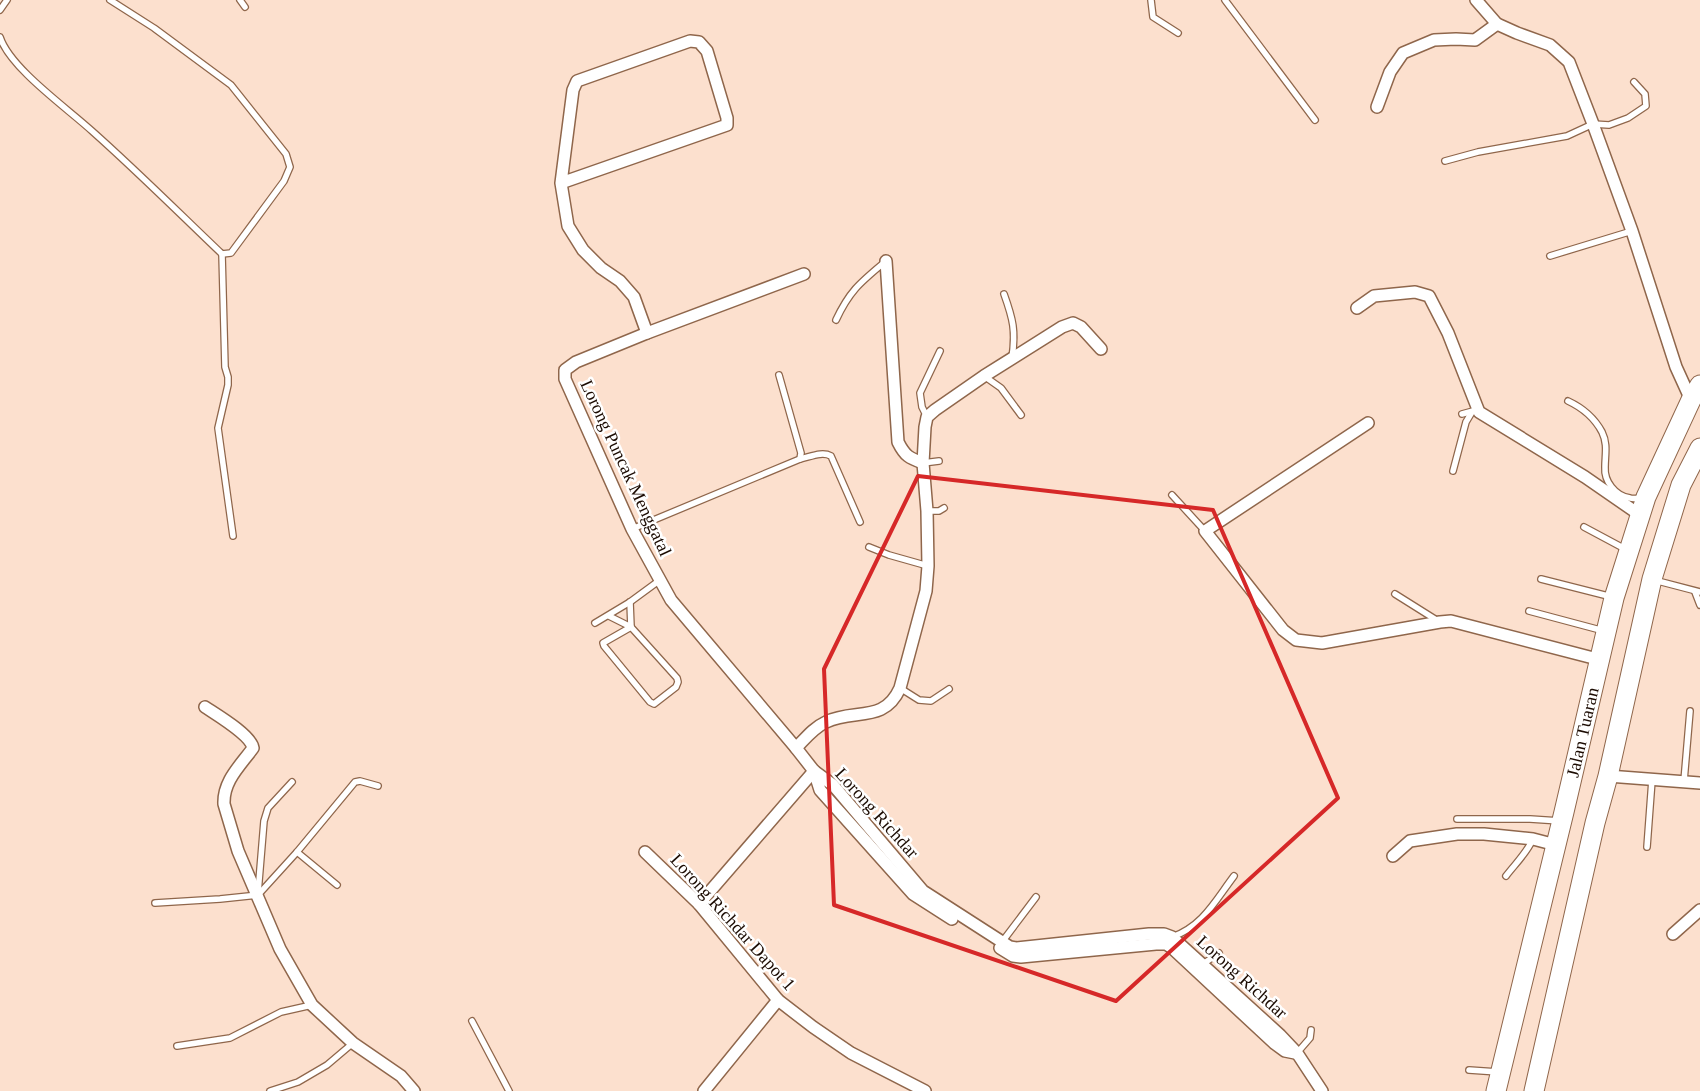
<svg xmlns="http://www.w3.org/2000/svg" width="1700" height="1091" font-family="Georgia,serif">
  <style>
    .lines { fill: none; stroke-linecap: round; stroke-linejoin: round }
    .service-casing { stroke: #8f664b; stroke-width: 8 }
    .minor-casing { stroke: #8f664b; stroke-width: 14 }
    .primary-casing { stroke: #8f664b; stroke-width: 21 }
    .service { stroke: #fff; stroke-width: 5.5 }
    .minor { stroke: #fff; stroke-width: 11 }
    .primary { stroke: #fff; stroke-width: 19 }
    .marked { fill: none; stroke: #d62828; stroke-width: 4; stroke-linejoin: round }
    .labels { text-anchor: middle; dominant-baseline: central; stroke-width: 5; stroke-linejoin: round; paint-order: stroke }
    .street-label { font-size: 18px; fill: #1c0c03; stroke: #fff }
  </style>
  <rect width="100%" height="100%" fill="#fce0ce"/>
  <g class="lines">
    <g class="service-casing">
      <g id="service">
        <polyline points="240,0 245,7"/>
        <polyline points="1151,0 1153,17 1178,33"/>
        <polyline points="1225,0 1315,120"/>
        <polyline points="0,10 7,0"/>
        <path d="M0 37C10 68 67 108 92 131 137 171 179 213 222 254L231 253 284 181 290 167 286 154 231 85 154 28 110 0"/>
        <polyline points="1445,161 1478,152 1567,136 1593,124 1609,125 1628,118 1646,106 1645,94 1634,82"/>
        <polyline points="222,254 225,367 228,377 228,385 218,428 233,536"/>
        <polyline points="1550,256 1632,231"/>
        <path d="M1004 294C1013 319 1016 331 1012 358"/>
        <path d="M836 320C850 290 861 282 886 261"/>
        <polyline points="984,376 1001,388 1021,415"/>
        <path d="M1568 401C1583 408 1594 417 1602 432 1608 444 1605 455 1605 467 1604 481 1615 496 1630 498 1633 499 1638 498 1642 498"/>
        <polyline points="1462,414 1473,411"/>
        <polyline points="927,417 922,407 920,393 940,351"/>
        <path d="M800 459C810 457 822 451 831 456L860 522"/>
        <polyline points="923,463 939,461"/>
        <polyline points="1453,471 1466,422 1472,412"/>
        <polyline points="1172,495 1205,531"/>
        <polyline points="927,511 939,511 944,508"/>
        <polyline points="1584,527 1627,550"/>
        <polyline points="632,529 800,459 801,453 779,375"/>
        <polyline points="869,547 889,555 928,566"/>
        <polyline points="1541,579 1612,597"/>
        <polyline points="1654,580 1700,592"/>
        <polyline points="1695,592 1700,605"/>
        <polyline points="1395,594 1438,621"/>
        <polyline points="630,602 631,627 677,678 678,682 676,687 654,704 650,702 604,646 603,643 631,627"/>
        <polyline points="1529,611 1604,631"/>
        <polyline points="609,616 631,627"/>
        <polyline points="595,623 630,602 660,580"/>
        <polyline points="900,688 919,700 931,701 949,689"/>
        <polyline points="1684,781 1690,711"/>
        <polyline points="1457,819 1530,819 1560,821"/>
        <polyline points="1647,847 1652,780"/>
        <polyline points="297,852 337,885"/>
        <path d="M1506 876C1516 863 1526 854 1533 839"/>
        <polyline points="258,893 264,821 268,808 292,782"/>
        <polyline points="155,903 220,899 258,895 297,852 355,782 360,781 378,786"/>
        <path d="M1172 937C1203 926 1215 901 1234 876"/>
        <polyline points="1002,942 1036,897"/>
        <polyline points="1203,964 1219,953"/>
        <polyline points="472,1021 509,1091"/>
        <polyline points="177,1046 230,1038 281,1012 312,1005"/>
        <polyline points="1297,1053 1310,1038 1311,1030"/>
        <polyline points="1469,1070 1498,1072"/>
        <polyline points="270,1091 298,1082 327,1065 353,1043"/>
      </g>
    </g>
    <g class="minor-casing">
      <g id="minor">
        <polyline points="1476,0 1497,24 1517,33 1550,45 1569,62 1593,124 1632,231 1676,367 1691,400"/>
        <polyline points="1377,107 1390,72 1403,53 1434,40 1456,39 1475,40 1497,24"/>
        <polyline points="561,183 727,125 727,118 707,51 699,42 690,41 577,81 573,90 561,183 568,226 583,250 601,268 620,281 634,297 647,333"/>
        <path d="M886 261 898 442C905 456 909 458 923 463"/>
        <polyline points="804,274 647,333 576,362 565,370 565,379 632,529 671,600 796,748 814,771 833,785 923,891 1010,947 1016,948 1149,934 1164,934 1172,937 1280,1035 1297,1053 1322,1091"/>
        <polyline points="1357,308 1374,296 1415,292 1429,296 1448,333 1479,412 1585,477 1640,515"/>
        <polyline points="1368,423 1205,531 1283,630 1296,640 1322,643 1440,622 1451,621 1601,660"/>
        <path d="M205 707C217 715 251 735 253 748 240 766 223 781 224 804L238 851 280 949 312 1005 353 1043 401 1076 414 1091"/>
        <path d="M796 748C805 739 813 728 826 722 854 708 884 724 900 688L926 591 928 566 927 511 923 463 925 427 927 417 935 410 984 376 1062 327 1073 323 1081 327 1101 349"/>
        <polyline points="814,771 820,790 913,894 952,919"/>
        <polyline points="1608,776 1700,783"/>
        <polyline points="645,852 699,904 778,1000 813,1027 851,1053 925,1091"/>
        <polyline points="1393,856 1410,841 1457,834 1484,834 1533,839 1556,845"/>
        <polyline points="699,904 814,771"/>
        <polyline points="1673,934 1700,910"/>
        <polyline points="1000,948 1013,956 1021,957 1156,944 1166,944 1172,948 1274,1043 1285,1051 1295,1053"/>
        <polyline points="704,1091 778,1000"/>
      </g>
    </g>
    <g class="primary-casing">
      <g id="primary">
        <path id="s1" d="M1496 1091 1564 812 1614 598 1646 497 1691 400 1700 385"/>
        <polyline points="1534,1091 1595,823 1608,776 1652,579 1681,485 1700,448"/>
      </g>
    </g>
    <use href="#service" class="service"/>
    <use href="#minor" class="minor"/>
    <use href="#primary" class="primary"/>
  </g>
  <path class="marked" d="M918 476 1213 510 1338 798 1116 1001 834 905 824 669Z"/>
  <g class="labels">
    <g class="street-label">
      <text transform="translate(626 468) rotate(65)">Lorong Puncak Menggatal</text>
      <text stroke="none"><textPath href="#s1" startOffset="369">Jalan Tuaran</textPath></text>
      <text transform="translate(877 813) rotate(48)">Lorong Richdar</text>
      <text transform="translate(733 922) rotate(48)">Lorong Richdar Dapot 1</text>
      <text transform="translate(1242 977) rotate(42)">Lorong Richdar</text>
    </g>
  </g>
</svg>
